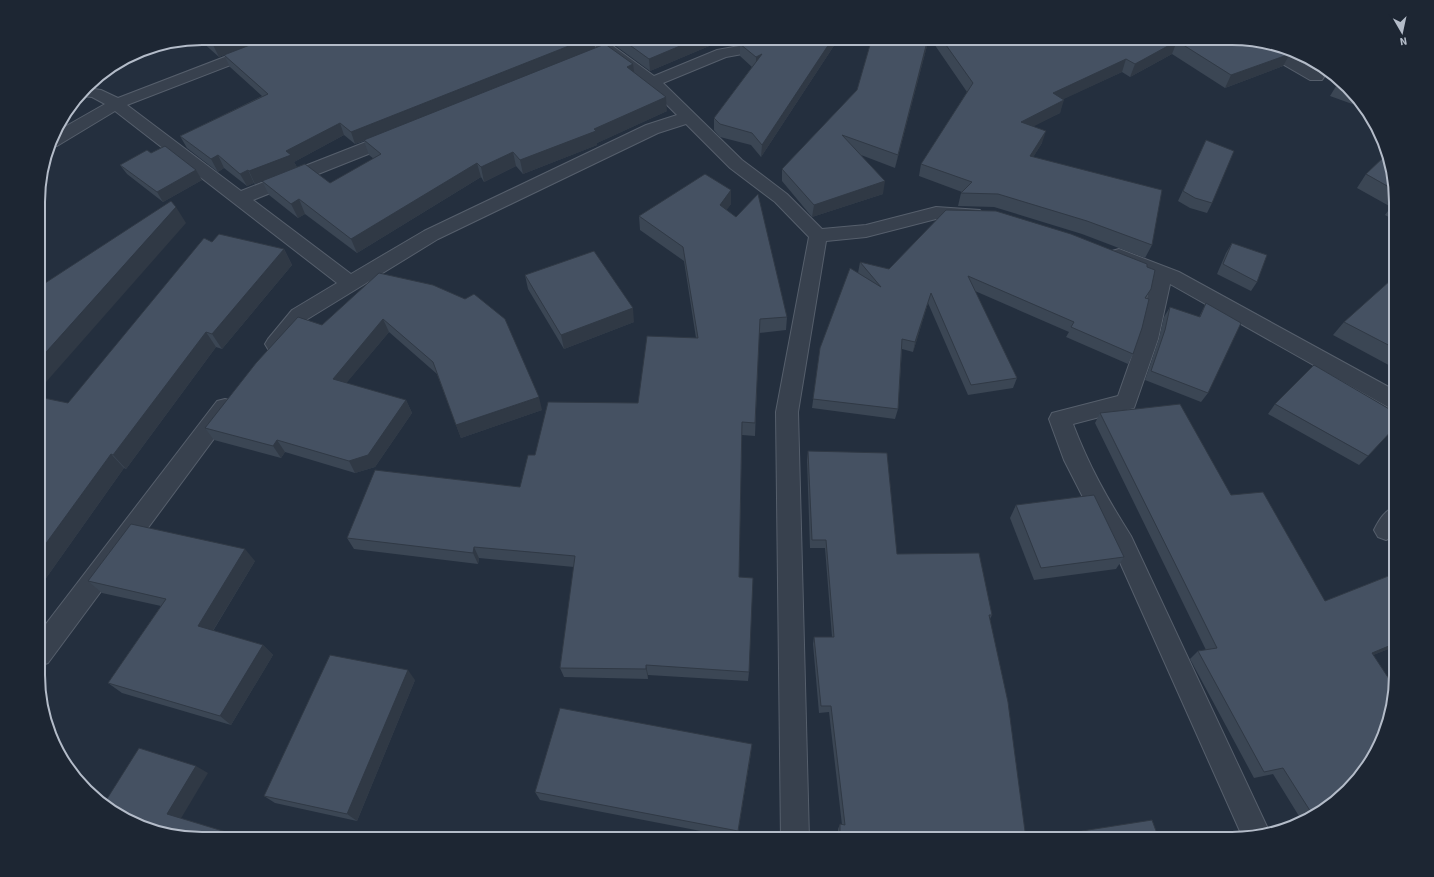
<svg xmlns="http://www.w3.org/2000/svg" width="1434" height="877" font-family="'Source Sans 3',sans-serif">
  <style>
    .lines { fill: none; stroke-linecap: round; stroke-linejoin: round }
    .minor-casing { stroke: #565f6c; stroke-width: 2 }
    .minor { fill: #38414e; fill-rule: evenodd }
    .wall { fill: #3b4654; fill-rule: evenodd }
    .shaded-wall { fill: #303945 }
    .building { fill: #455162; stroke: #303945 }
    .rim { fill: none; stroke: #b4bcc9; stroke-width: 2 }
  </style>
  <rect width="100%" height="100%" fill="#242f3e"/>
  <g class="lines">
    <g class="minor-casing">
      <g id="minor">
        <polygon points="274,38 296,38 293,41 127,105 241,191 389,133 395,132 401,133 403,137 401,141 253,200 351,274 424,231 646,125 677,115 647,85 584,38 602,38 654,76 717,50 750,44 758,38 774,38 772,42 759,51 726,57 663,83 742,160 787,194 822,229 866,225 936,207 980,210 983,214 980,218 974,220 936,219 866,237 826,241 798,412 809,839 781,839 776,412 809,237 775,202 730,168 686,124 658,133 438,239 306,320 282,349 275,352 268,349 265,344 268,339 292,310 337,283 115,111 57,146 50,147 54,133 105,104 92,97 81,96 87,88 101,90 118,98"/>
        <polygon points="1257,41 1267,43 1322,74 1324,77 1322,80 1310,80 1255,48 1252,45"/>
        <path d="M1119 249 1179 272 1396 391V409L1388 407 1170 284 1158 339 1134 408 1073 424C1089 466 1107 498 1131 536L1269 831 1243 838 1114 549 1091 513 1064 460 1049 419 1052 413 1118 396 1138 339 1152 276 1112 261 1110 256 1112 251Z"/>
        <polygon points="225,399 233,401 236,407 233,413 48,663 39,666 39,633 217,401"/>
        <path d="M1396 506V535L1386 540 1378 537 1374 530C1379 520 1385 510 1396 506Z"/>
      </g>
    </g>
    <use href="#minor" class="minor"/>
  </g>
  <g class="wall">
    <path d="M202 38H594L595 48 634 72 667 111 597 143V145L523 174 516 166 484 182 481 177 357 253 305 214 298 218 269 195 262 181 255 184 254 183 247 186 224 168 218 172 187 148 180 136 262 96 230 67 224 55 219 57 201 41 200 39ZM344 135 355 144 364 141 369 155 374 159 330 183 297 167 294 162Z"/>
    <polygon points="605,38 756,38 749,42 760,40 763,38 839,38 761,157 751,145 720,137 714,130 714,118 752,67 740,56 740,44 728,46 721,41 650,71"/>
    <polygon points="872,38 929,38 895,168 861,155 883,194 812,217 782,181 782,169 857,90"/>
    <polygon points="930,38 1232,38 1274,44 1308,58 1300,60 1290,54 1283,66 1225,88 1172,54 1130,77 1122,72 1063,99 1060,113 1033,126 1042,143 1033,157 1152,245 1145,258 1082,234 994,207 958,206 961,193 962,192 919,176 921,164 967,92"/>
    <polygon points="1338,83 1366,109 1330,96"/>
    <polygon points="1206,140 1212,203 1207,213 1190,208 1178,201"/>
    <polygon points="151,153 196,170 202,180 163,202 127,174 120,165"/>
    <polygon points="1366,174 1396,191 1396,221 1385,215 1391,207 1357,188"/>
    <polygon points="731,204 726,210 787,317 786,330 759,333 755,436 742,435 739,577 749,672 748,681 648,675 648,679 564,677 560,668 574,567 479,558 478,564 354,549 347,538 520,487 535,455 638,403 696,338 684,261 640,230 639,216"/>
    <polygon points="212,242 284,249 292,265 222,349 216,347 126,469 124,468 39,588 68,403"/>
    <polygon points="1232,243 1257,282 1251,291 1217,274 1226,253"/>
    <polygon points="860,262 889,269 1147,267 1151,289 1146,298 1133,354 1128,364 1066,337 1069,332 975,291 1017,378 1013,388 968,395 928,303 913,352 902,349 898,409 895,419 812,408 820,348 858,273"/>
    <polygon points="379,273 542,410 461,438 437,374 389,332 346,383 406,400 412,413 375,467 355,473 285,452 281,458 214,440 205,428 322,325"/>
    <polygon points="525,275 634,322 564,349 528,289"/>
    <polygon points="1396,281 1396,369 1333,335 1344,322"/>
    <polygon points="1206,303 1208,393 1201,402 1145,380 1159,339 1164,317 1170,307 1199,317"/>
    <polygon points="1275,404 1368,456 1359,465 1268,414"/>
    <polygon points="1100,413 1231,495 1325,601 1396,573 1396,646 1373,655 1314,817 1302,821 1273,774 1254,778 1190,659 1198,651 1206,650 1095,423"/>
    <polygon points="808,451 897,554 992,615 990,619 1026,839 838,839 838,829 840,824 842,825 829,712 819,713 813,644 814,637 832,637 825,548 810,548 807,460"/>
    <polygon points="1016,505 1124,557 1116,569 1034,580 1010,518"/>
    <polygon points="255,561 213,631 263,645 273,655 231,725 122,693 108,683 161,606 102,593 88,581"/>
    <polygon points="415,680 357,821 275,803 264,796"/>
    <polygon points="751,753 737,838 540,800 535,792"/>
    <polygon points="1069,833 1159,839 1063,839 1063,838"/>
  </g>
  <g class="shaded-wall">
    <polygon points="232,38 270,38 219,57 213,45"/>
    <polygon points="589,38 594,38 595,49 355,144 351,132"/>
    <polygon points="699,38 721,38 721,41 650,71 649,59"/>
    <polygon points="728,38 756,38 748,43 728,46"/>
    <polygon points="833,38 839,38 761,157 762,145"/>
    <polygon points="928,38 929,38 895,168 898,155"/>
    <polygon points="1177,41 1172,54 1130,77 1135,64"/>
    <polygon points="762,54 756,69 756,57"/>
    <polygon points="1290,54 1283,66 1225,88 1231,75"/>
    <polygon points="1303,56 1308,58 1300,60"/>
    <polygon points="1126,59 1122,72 1049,106 1053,93"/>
    <polygon points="633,64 635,78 627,67"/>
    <polygon points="666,97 667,111 597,143 597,145 523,174 520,160 594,129"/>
    <polygon points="1064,100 1060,113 1017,135 1021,122"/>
    <polygon points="340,123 344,135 294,162 297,167 255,184 249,171 286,151"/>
    <polygon points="1046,131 1042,143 1026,169 1030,156"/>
    <polygon points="513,152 516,166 484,182 481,167"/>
    <polygon points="218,155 224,168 218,172 211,159"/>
    <polygon points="477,163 481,177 357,253 351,239"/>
    <polygon points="196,170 202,180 163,202 157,192"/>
    <polygon points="248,170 254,183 247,186 240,174"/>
    <polygon points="885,181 883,194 812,217 814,205"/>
    <polygon points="731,190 731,204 720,219 720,205"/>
    <polygon points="299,199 305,214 298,218 291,204"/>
    <polygon points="176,207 186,223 39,390 39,360"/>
    <polygon points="284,249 292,265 222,349 212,334"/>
    <polygon points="931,293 928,303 913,352 915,342"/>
    <polygon points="633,308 634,322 564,349 561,335"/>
    <polygon points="383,319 389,332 339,392 333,379"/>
    <polygon points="206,332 216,347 126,469 113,455"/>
    <polygon points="539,397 542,410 461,438 456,425"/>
    <polygon points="406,400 412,413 375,467 355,473 349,461"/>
    <polygon points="277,440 285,452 281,458 273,446"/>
    <polygon points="111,454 124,468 39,588 39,553"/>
    <polygon points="474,547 479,558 478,564 473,553"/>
    <polygon points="245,549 255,561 209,637 198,626"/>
    <polygon points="1396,643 1396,646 1361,660 1372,653"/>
    <polygon points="263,645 273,655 231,725 220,716"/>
    <polygon points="646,665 648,675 648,679 646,669"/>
    <polygon points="408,670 415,680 357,821 347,814"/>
    <polygon points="752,744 751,753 737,838 738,831"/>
    <polygon points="196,766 208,773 180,820 167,814"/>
    <polygon points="236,835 243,839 234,839"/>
  </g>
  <g class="building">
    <polygon points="205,38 232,38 213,45"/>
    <polygon points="268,38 589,38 351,132 340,123 286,151 291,155 249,171 248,170 240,174 218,155 211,159 180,136 268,94 224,55"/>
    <polygon points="620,38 699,38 649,59"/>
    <polygon points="763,38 833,38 762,145 752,133 720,124 714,118 762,54 756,57 740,44 760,40"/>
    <polygon points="872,38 928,38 898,155 842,135 885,181 814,205 782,169 857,90"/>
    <polygon points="941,38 1232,38 1271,43 1290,54 1231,75 1177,41 1135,64 1126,59 1053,93 1064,100 1021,122 1046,131 1030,156 1162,190 1152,245 1087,221 998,194 961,193 972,182 921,164 973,83"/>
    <polygon points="605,44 633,64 627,67 666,97 594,129 596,131 520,160 513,152 481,167 477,163 351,239 299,199 291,204 262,181 305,164 330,183 381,154 364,140"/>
    <polygon points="1338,83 1344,89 1336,86"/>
    <polygon points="1206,140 1234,151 1212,203 1195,198 1183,191"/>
    <polygon points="165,146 196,170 157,192 120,165 147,150 151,153"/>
    <polygon points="1388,153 1396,191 1366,174"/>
    <polygon points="705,174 731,190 720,205 736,217 758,194 787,317 760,319 755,423 742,422 739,577 753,578 749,672 646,665 646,669 560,668 575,556 474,547 473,553 347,538 375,470 520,487 528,455 535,455 548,402 638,403 647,336 698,338 683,247 639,216"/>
    <polygon points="171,201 176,207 39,360 39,287"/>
    <polygon points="946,210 996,211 1071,234 1147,264 1147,267 1155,270 1151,289 1145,298 1149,299 1142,328 1133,354 1071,327 1074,322 968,276 1017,378 971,385 931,293 915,342 902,339 898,409 813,399 820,348 850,268 881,287 860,262 889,269"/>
    <polygon points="219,234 284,249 212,334 206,332 113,455 111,454 39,553 39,397 68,403 204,238 212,242"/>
    <polygon points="1232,243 1267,255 1257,282 1223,264"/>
    <polygon points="594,251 633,308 561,335 525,275"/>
    <polygon points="379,273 433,285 465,299 474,294 505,319 539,397 456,425 433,362 383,319 333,379 406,400 368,455 349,461 277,440 273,446 205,428 256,363 298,317 322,325"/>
    <polygon points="1392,279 1396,281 1396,349 1344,322"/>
    <polygon points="1206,303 1241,323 1208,393 1151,371 1165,330 1170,307 1200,317"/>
    <polygon points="1314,365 1396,413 1396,426 1368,456 1275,404"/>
    <polygon points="1180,404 1231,495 1263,492 1325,601 1396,573 1396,643 1372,653 1395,688 1374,757 1348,791 1314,817 1283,768 1264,772 1198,651 1217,648 1100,413"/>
    <polygon points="808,451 887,453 897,554 979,553 992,615 989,615 1008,702 1026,839 840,839 840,824 845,825 831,706 821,706 814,637 834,637 826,540 812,540"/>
    <polygon points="1094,495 1124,557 1041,568 1016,505"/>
    <polygon points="131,524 245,549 198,626 263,645 220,716 108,683 166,599 88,581"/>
    <polygon points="330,655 408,670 347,814 264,796"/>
    <polygon points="560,708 752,744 738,831 535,792"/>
    <polygon points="139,748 196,766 167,814 236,835 234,839 202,839 160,833 120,817 105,802"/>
    <polygon points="1152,820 1159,839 1071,839 1069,833"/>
  </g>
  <path d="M0 0H1434V877H0ZM202 45H1232A157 157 0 0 1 1389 202V675A157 157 0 0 1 1232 832H202A157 157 0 0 1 45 675V202A157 157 0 0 1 202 45Z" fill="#1d2633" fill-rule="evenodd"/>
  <path class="rim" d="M202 45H1232A157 157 0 0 1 1389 202V675A157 157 0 0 1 1232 832H202A157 157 0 0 1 45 675V202A157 157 0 0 1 202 45Z"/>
  <g transform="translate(1402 32) rotate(171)" stroke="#1d2633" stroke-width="3" paint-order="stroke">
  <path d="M0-3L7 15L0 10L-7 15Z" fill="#b4bcc9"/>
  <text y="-6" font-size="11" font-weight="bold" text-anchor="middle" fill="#b4bcc9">N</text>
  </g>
</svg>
